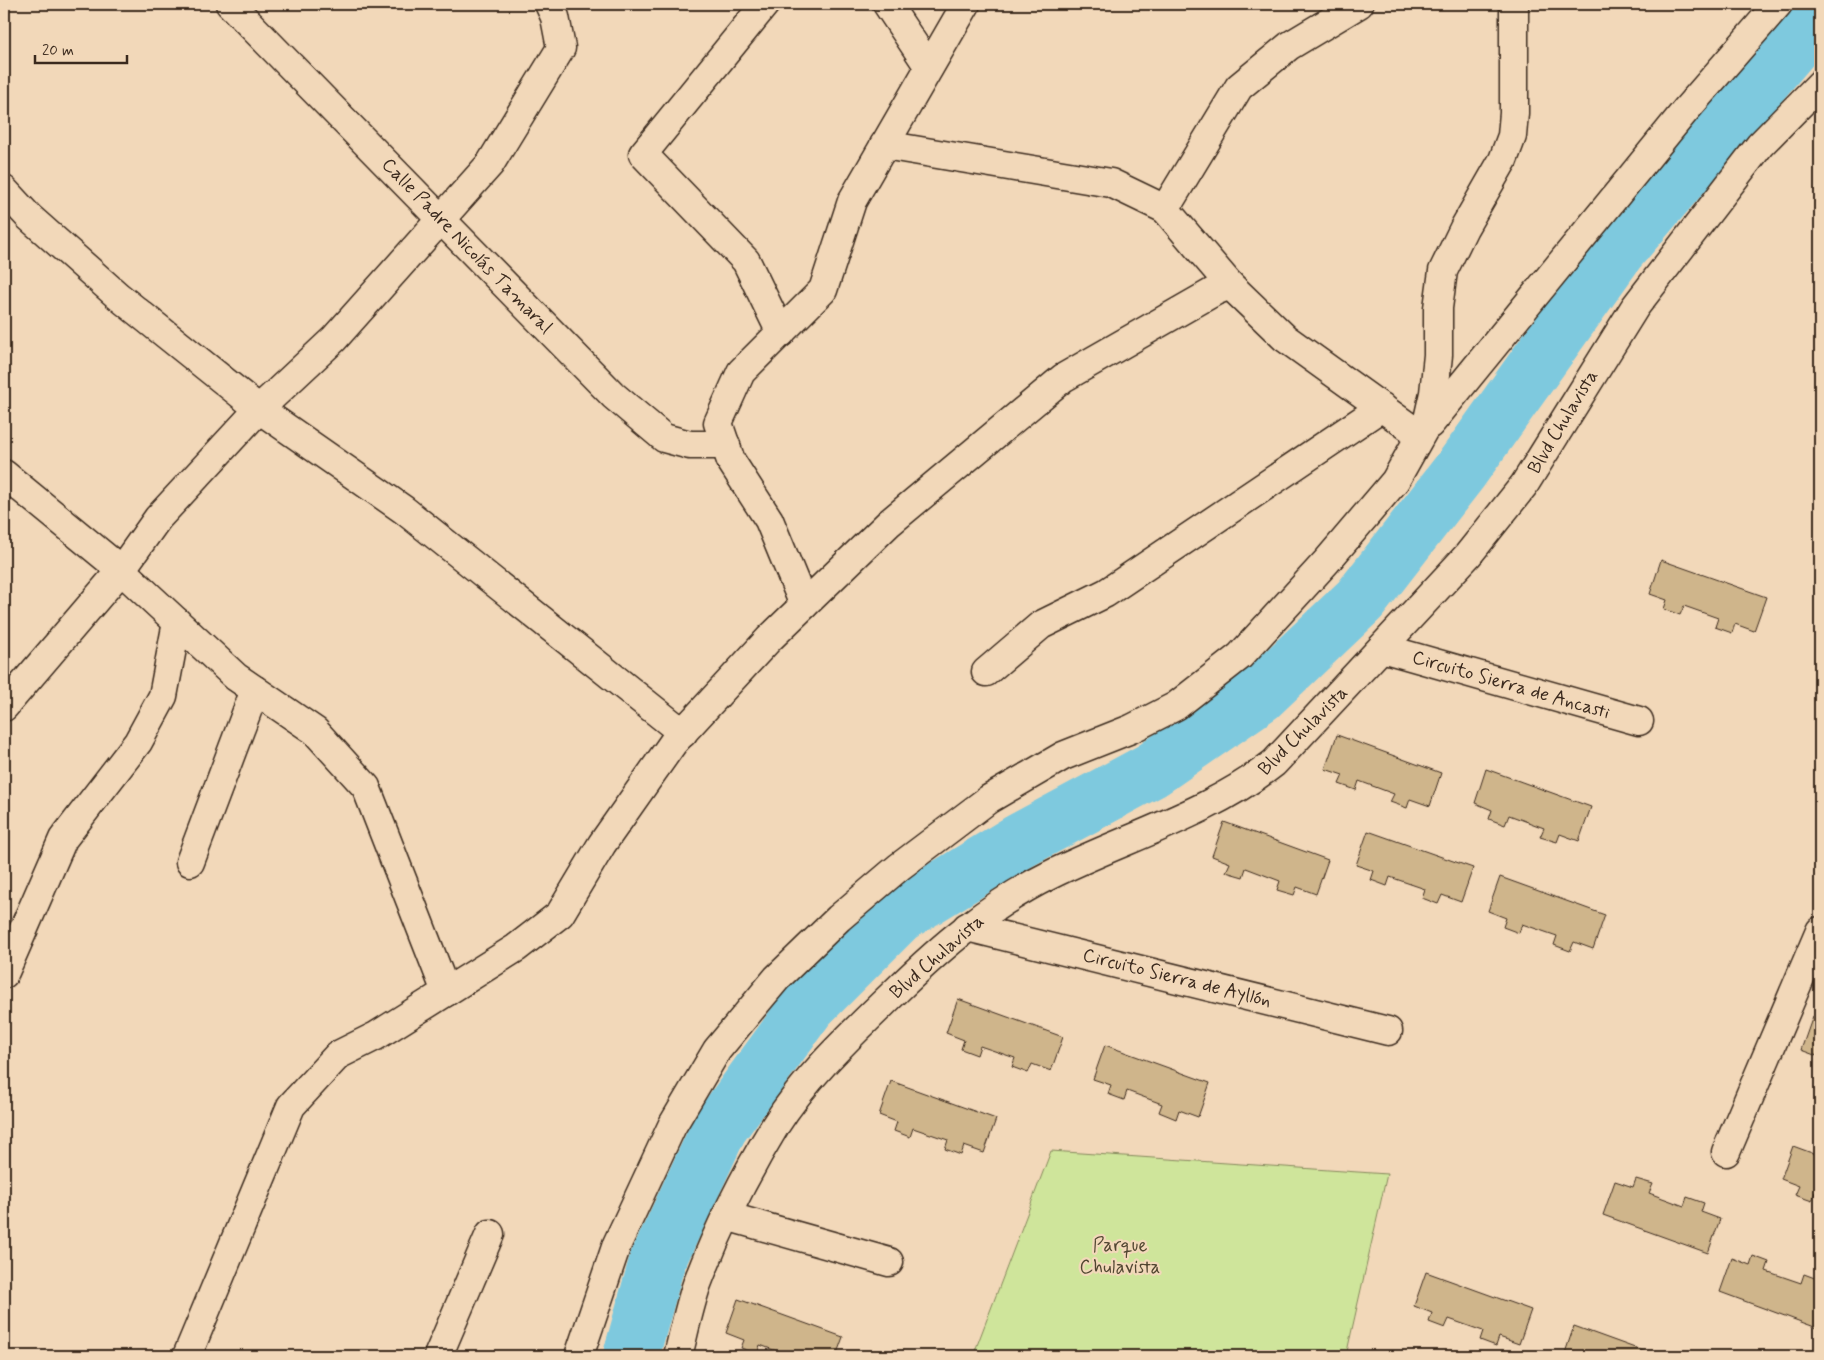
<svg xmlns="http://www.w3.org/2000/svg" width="1824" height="1360" font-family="Mynerve,sans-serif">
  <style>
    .green { fill: #cfe59b; stroke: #85885c }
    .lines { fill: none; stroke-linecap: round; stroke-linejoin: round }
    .river { stroke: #7ec9de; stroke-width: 56 }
    .building { fill: #cfb58b; stroke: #3b2a1e }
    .minor-casing { stroke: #3b2a1e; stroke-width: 31 }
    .minor { stroke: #f2d8b9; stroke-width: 28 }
    .labels { text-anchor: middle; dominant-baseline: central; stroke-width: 4.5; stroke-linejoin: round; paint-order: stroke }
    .street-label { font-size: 19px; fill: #3b2a1e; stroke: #f2d8b9 }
    .park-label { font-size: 19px; fill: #514631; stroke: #f2d8b9 }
  </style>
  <rect width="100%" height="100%" fill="#f2d8b9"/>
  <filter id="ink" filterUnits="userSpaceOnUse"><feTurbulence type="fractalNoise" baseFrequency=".02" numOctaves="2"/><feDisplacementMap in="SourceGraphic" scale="10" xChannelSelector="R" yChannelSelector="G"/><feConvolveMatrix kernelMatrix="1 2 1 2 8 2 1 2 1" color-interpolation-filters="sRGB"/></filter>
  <g filter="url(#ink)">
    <polygon class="green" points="1051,1151 1387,1174 1346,1356 973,1356"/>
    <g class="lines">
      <polyline class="river" points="631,1356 657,1262 720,1127 808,1006 899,915 1020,841 1152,770 1260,695 1360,600 1461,470 1618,250 1820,13"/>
    </g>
    <g class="building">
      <polygon points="1661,560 1766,597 1754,631 1735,624 1732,633 1715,627 1718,618 1684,606 1680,615 1664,609 1667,600 1650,594"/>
      <polygon points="1337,735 1441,773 1430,806 1410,799 1407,808 1390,802 1394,794 1359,781 1356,790 1339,784 1343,775 1325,769"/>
      <polygon points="1486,769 1591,807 1579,841 1560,834 1557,842 1540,837 1544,828 1509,815 1505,825 1489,819 1492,810 1475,803"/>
      <polygon points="1224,822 1328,860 1316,894 1297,887 1294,895 1277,890 1280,881 1246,868 1243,877 1226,872 1230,863 1212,856"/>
      <polygon points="1368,831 1473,868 1461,902 1442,895 1438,904 1422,898 1425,889 1390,877 1387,886 1371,880 1374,871 1356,865"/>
      <polygon points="1500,877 1605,915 1593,949 1574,942 1570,951 1554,945 1557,936 1522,924 1519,933 1503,927 1506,918 1488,911"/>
      <polygon points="958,999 1063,1037 1051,1071 1032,1064 1028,1073 1012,1067 1015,1058 980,1046 977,1055 961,1049 964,1040 946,1033"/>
      <polygon points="1813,1016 1820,1019 1820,1057 1801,1050"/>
      <polygon points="1105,1045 1210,1083 1198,1117 1179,1110 1176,1119 1159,1112 1162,1104 1127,1091 1124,1100 1108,1094 1111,1085 1093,1079"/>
      <polygon points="891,1081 996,1119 984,1153 964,1146 961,1155 945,1149 948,1140 913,1128 910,1137 894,1131 897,1122 879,1115"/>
      <polygon points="1793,1146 1820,1156 1820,1194 1815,1192 1812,1201 1795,1195 1799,1186 1781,1179"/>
      <polygon points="1636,1179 1653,1184 1649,1193 1684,1206 1687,1197 1704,1203 1701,1212 1720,1219 1708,1253 1603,1215 1615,1181 1633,1187"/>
      <polygon points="1753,1256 1769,1262 1766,1271 1801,1283 1804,1274 1820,1280 1817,1289 1820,1291 1820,1329 1720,1292 1732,1258 1750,1265"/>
      <polygon points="1426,1272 1531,1310 1519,1344 1499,1337 1496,1346 1480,1340 1483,1331 1449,1319 1445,1328 1429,1322 1432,1313 1414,1306"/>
      <polygon points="738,1299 843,1337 836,1356 790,1356 760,1345 757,1354 741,1348 744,1340 726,1333"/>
      <polygon points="1574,1326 1657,1356 1564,1356"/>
    </g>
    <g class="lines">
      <g class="minor-casing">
        <g id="minor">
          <polyline points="230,4 614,396 664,438 690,445 726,445"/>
          <polyline points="765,4 643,154 746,261 781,333"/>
          <polyline points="887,4 929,67"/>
          <polyline points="884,145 1111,183 1165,209 1230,285 1285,338 1420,435"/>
          <polyline points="4,190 29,217 118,296 259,409 404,510 683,733"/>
          <polyline points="1165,209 1239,87 1289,46 1359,4"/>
          <polyline points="1430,424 1685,111 1778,4"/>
          <polyline points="4,474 121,570 236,677 315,731 366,787 446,992"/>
          <polyline points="804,605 769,520 731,461 718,423 741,372 823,290 852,201 966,4"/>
          <polyline points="1382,648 1639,721"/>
          <polyline points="986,672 1041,625 1106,593 1382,407"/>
          <polyline points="4,707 121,570 158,518 259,409 334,339 490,164 561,48 555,17 549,4"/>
          <polyline points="190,862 255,690"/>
          <polyline points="967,927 1388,1031"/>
          <polyline points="4,974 63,839 138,742 163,696 177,622"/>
          <polyline points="1726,1152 1820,931"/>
          <polyline points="726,1216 889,1262"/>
          <polyline points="187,1356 291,1106 338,1055 376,1036 516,948 560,914 602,844 673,743 769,639 889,523 1063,378 1215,291 1230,285"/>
          <polyline points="438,1356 490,1234"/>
          <polyline points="579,1356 617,1244 672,1126 717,1050 777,978 839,918 899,867 989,799 1063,756 1131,729 1176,706 1240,656 1327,561 1395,481 1427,424 1434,393 1438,355 1438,308 1443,271 1464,228 1503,160 1512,136 1514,113 1514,4"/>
          <path d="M678 1356C684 1332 689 1307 697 1284 718 1229 745 1175 775 1126 807 1075 854 1032 896 991 942 946 991 904 1050 875 1124 838 1208 815 1274 763L1468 555 1524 485 1635 307 1760 145 1820 84"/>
        </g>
      </g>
      <use href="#minor" class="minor"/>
    </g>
  </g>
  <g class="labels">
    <g class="street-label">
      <text transform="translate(467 246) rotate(46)">Calle Padre Nicolás Tamaral</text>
      <text transform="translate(1563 422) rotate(-59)">Blvd Chulavista</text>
      <text transform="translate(1511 685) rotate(16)">Circuito Sierra de Ancasti</text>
      <text transform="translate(1303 731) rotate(-45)">Blvd Chulavista</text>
      <text transform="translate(937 957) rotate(-41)">Blvd Chulavista</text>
      <text transform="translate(1177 978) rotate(14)">Circuito Sierra de Ayllón</text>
    </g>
    <g class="park-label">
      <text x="1120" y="1245">Parque<tspan x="1120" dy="22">Chulavista</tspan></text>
    </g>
  </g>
  <rect width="1824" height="1360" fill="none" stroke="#f2d8b9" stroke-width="20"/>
  <rect x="10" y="10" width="1804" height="1340" fill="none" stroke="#3b2a1e" stroke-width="2" filter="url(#ink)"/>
  <path d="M35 55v8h92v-8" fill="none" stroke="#3b2a1e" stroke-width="2.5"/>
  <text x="42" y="55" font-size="15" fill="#3b2a1e" stroke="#f2d8b9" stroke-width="4" paint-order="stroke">20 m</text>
</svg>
